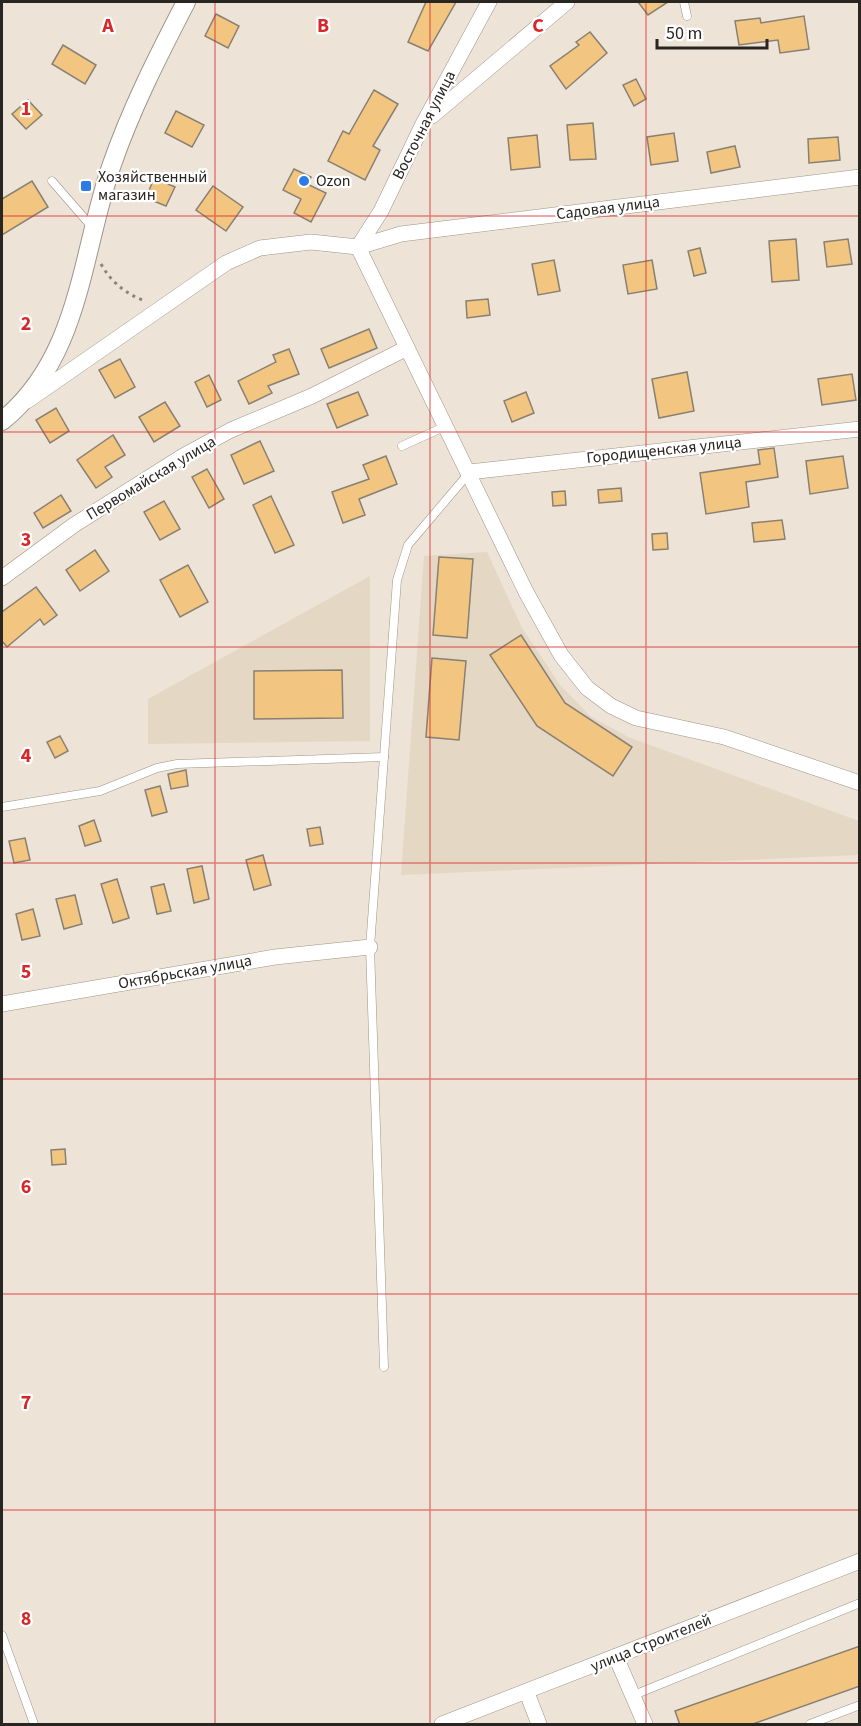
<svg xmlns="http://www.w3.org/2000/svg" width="861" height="1726" font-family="'Source Sans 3',sans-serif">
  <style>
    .built { fill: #e4d7c4 }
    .building { fill: #f2c580; stroke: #898074; stroke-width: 1.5 }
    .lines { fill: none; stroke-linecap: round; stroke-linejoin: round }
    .service-casing { stroke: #9d9588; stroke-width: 9 }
    .minor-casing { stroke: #9d9588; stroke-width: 16 }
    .tertiary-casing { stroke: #9d9588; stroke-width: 20 }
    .path { stroke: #8c857c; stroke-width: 3; stroke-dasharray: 3 4.5; stroke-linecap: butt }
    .service { stroke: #fff; stroke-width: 8 }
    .minor { stroke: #fff; stroke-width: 15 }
    .tertiary { stroke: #fff; stroke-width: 18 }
    .grid { fill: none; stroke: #d62828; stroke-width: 1.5; stroke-opacity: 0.55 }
    .poi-dot { fill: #2e7be7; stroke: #fff; stroke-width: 2 }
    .labels { text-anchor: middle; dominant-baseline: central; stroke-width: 4.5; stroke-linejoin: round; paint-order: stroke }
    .street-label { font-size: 16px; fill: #292621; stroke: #fff }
    .poi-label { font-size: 16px; fill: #292621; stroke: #fff; text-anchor: start }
    .grid-label { font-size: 20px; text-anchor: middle; font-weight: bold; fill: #d62828; stroke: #fff; stroke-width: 4.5; stroke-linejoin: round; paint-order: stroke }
  </style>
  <rect width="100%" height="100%" fill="#ede3d6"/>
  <g class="built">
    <polygon points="487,552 522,628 560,685 590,716 628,737 859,821 859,855 401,875 424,556"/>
    <polygon points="370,576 370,741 148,744 148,699"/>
  </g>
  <g class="building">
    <polygon points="426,2 456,2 428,51 408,42"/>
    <polygon points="638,2 668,2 648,15"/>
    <polygon points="216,14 239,26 228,48 205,36"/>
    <polygon points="804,16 809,49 780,53 778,40 739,45 735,21 760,18 761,23"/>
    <polygon points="590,32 607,53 566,89 550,66 579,45 576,42"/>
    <polygon points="63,45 96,65 85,84 52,64"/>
    <polygon points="636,79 646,99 634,106 623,85"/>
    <polygon points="374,90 398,104 373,146 380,150 365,180 328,161 343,131 349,134"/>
    <polygon points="28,100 42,115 26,129 12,114"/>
    <polygon points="176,111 204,125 192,147 165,133"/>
    <polygon points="593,123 596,159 570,160 567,125"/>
    <polygon points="674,133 678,161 651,165 647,137"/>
    <polygon points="537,135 540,167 511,170 508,138"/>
    <polygon points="838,137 840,160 809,163 808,139"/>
    <polygon points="735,146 740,167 711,173 707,152"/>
    <polygon points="294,169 311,177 307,184 326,193 311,222 294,213 301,199 283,190"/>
    <polygon points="154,178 175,187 166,206 146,198"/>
    <polygon points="32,181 48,207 2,235 2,199"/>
    <polygon points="213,186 243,207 226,231 196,210"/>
    <polygon points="796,239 799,280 772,282 769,241"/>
    <polygon points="848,239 852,264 827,267 824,242"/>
    <polygon points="700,248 706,273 694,276 688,251"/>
    <polygon points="554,260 560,291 538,295 532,264"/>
    <polygon points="652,260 657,289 628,294 623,265"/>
    <polygon points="488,299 490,315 467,318 466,301"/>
    <polygon points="369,329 377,348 329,368 321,349"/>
    <polygon points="289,349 299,374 268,386 272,393 249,404 238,381 276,362 273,355"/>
    <polygon points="120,359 135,387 115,398 99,370"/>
    <polygon points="687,372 694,411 659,418 652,379"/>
    <polygon points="852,374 856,400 822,405 818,379"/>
    <polygon points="209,375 221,400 207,407 195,382"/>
    <polygon points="358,392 368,415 337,428 327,404"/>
    <polygon points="526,392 534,413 512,422 504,401"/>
    <polygon points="165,402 180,426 154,442 139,417"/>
    <polygon points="56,408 69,431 50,443 36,420"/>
    <polygon points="113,435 125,455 105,467 112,477 96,488 77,460"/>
    <polygon points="260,441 274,471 244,484 231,455"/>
    <polygon points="774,448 778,477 746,482 749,507 706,514 700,473 760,464 758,450"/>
    <polygon points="386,456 397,484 359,499 365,515 343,523 332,492 369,479 363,465"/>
    <polygon points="843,456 848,488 810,494 806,461"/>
    <polygon points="207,469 224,499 209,508 192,477"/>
    <polygon points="621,488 622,501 599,503 598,490"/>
    <polygon points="565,491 566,505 553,506 552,492"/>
    <polygon points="61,495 71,511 43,528 34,513"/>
    <polygon points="271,496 294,545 275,553 253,505"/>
    <polygon points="164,501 180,529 160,540 144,512"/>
    <polygon points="782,520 785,539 754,542 752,523"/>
    <polygon points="667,533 668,549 653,550 652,534"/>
    <polygon points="95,550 109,571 80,591 66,570"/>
    <polygon points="439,557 473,559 467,638 433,635"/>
    <polygon points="188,565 208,602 180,617 160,580"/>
    <polygon points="36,587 57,615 44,625 40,619 7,647 2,641 2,612"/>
    <polygon points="521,635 565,703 632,747 613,776 537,726 490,655"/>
    <polygon points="432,658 466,661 459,740 426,737"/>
    <polygon points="342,670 343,718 254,719 254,671"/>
    <polygon points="60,736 68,751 55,758 47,742"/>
    <polygon points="186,770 188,786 171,789 168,774"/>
    <polygon points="160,786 167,812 152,816 145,790"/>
    <polygon points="94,820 101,841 85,846 79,826"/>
    <polygon points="320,827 323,844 310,846 307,829"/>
    <polygon points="25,838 30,860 14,863 9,841"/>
    <polygon points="263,855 271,885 254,890 246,860"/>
    <polygon points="202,866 209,899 194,903 187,869"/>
    <polygon points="117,879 129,918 113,923 101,884"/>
    <polygon points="164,884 171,911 157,914 151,887"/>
    <polygon points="75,895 82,924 64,929 56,899"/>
    <polygon points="33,909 40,936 22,940 16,914"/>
    <polygon points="65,1149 66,1164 52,1165 51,1150"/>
    <polygon points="860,1646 860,1686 750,1725 680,1725 675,1711"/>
  </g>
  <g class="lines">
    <g class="service-casing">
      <g id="service">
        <polyline points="684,2 687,16"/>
        <polyline points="52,181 92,227"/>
        <polyline points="402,446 446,426"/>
        <polyline points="2,807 100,791 157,768 177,764 384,757"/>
        <polyline points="384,1367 370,947 397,580 408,545 469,473"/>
        <polyline points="2,1635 34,1724"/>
        <polyline points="634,1695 860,1603"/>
        <polyline points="810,1724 860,1705"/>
      </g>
    </g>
    <g class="minor-casing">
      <g id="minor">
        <polyline points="432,116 567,2"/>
        <polyline points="358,247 526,592 561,655 587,688 611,706 636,718 724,737 860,783"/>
        <polyline points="358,247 381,211 423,124 489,2"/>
        <polyline points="27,401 226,263 260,248 311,242 358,247 401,234 860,177"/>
        <polyline points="469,472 860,429"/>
        <polyline points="2,578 74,525 183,456 231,430 312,396 407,348"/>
        <polyline points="2,1004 275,957 370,947"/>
        <polyline points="616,1657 645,1724"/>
        <polyline points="527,1693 539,1724"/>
        <polyline points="442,1724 860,1561"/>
      </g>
    </g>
    <g class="tertiary-casing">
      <path id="tertiary" d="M2 421C80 358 81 255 111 167 131 109 158 56 186 2"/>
    </g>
    <path class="path" d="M101 264C111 282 126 294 145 301"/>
    <use href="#service" class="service"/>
    <use href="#minor" class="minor"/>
    <use href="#tertiary" class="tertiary"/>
  </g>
  <path class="grid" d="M215 2V1724M430 2V1724M646 2V1724M2 216H860M2 432H860M2 647H860M2 863H860M2 1079H860M2 1294H860M2 1510H860"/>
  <g class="poi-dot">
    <circle cx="304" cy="181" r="6"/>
    <rect x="80" y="180" width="12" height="12" rx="3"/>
  </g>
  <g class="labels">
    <g class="street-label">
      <text transform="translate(424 125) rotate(-63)">Восточная улица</text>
      <text transform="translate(608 208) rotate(-7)">Садовая улица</text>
      <text transform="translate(664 450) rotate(-6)">Городищенская улица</text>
      <text transform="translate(151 478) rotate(-31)">Первомайская улица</text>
      <text transform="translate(185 972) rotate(-10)">Октябрьская улица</text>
      <text transform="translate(651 1643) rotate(-22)">улица Строителей</text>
    </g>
    <g class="poi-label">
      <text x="98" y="177">Хозяйственный<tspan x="98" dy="18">магазин</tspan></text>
      <text x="316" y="181">Ozon</text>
    </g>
  </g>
  <g class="grid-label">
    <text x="108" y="32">A</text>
    <text x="323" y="32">B</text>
    <text x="538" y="32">C</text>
    <text x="26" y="115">1</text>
    <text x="26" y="330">2</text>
    <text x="26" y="546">3</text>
    <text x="26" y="762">4</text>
    <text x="26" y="978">5</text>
    <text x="26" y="1193">6</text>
    <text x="26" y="1409">7</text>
    <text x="26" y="1625">8</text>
  </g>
  <rect width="861" height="1726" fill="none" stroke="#292621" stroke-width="6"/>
  <path d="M657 39v9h110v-9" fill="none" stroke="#292621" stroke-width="3"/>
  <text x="666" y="39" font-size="18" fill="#292621" stroke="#ffffff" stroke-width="4.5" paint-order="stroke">50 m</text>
</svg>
